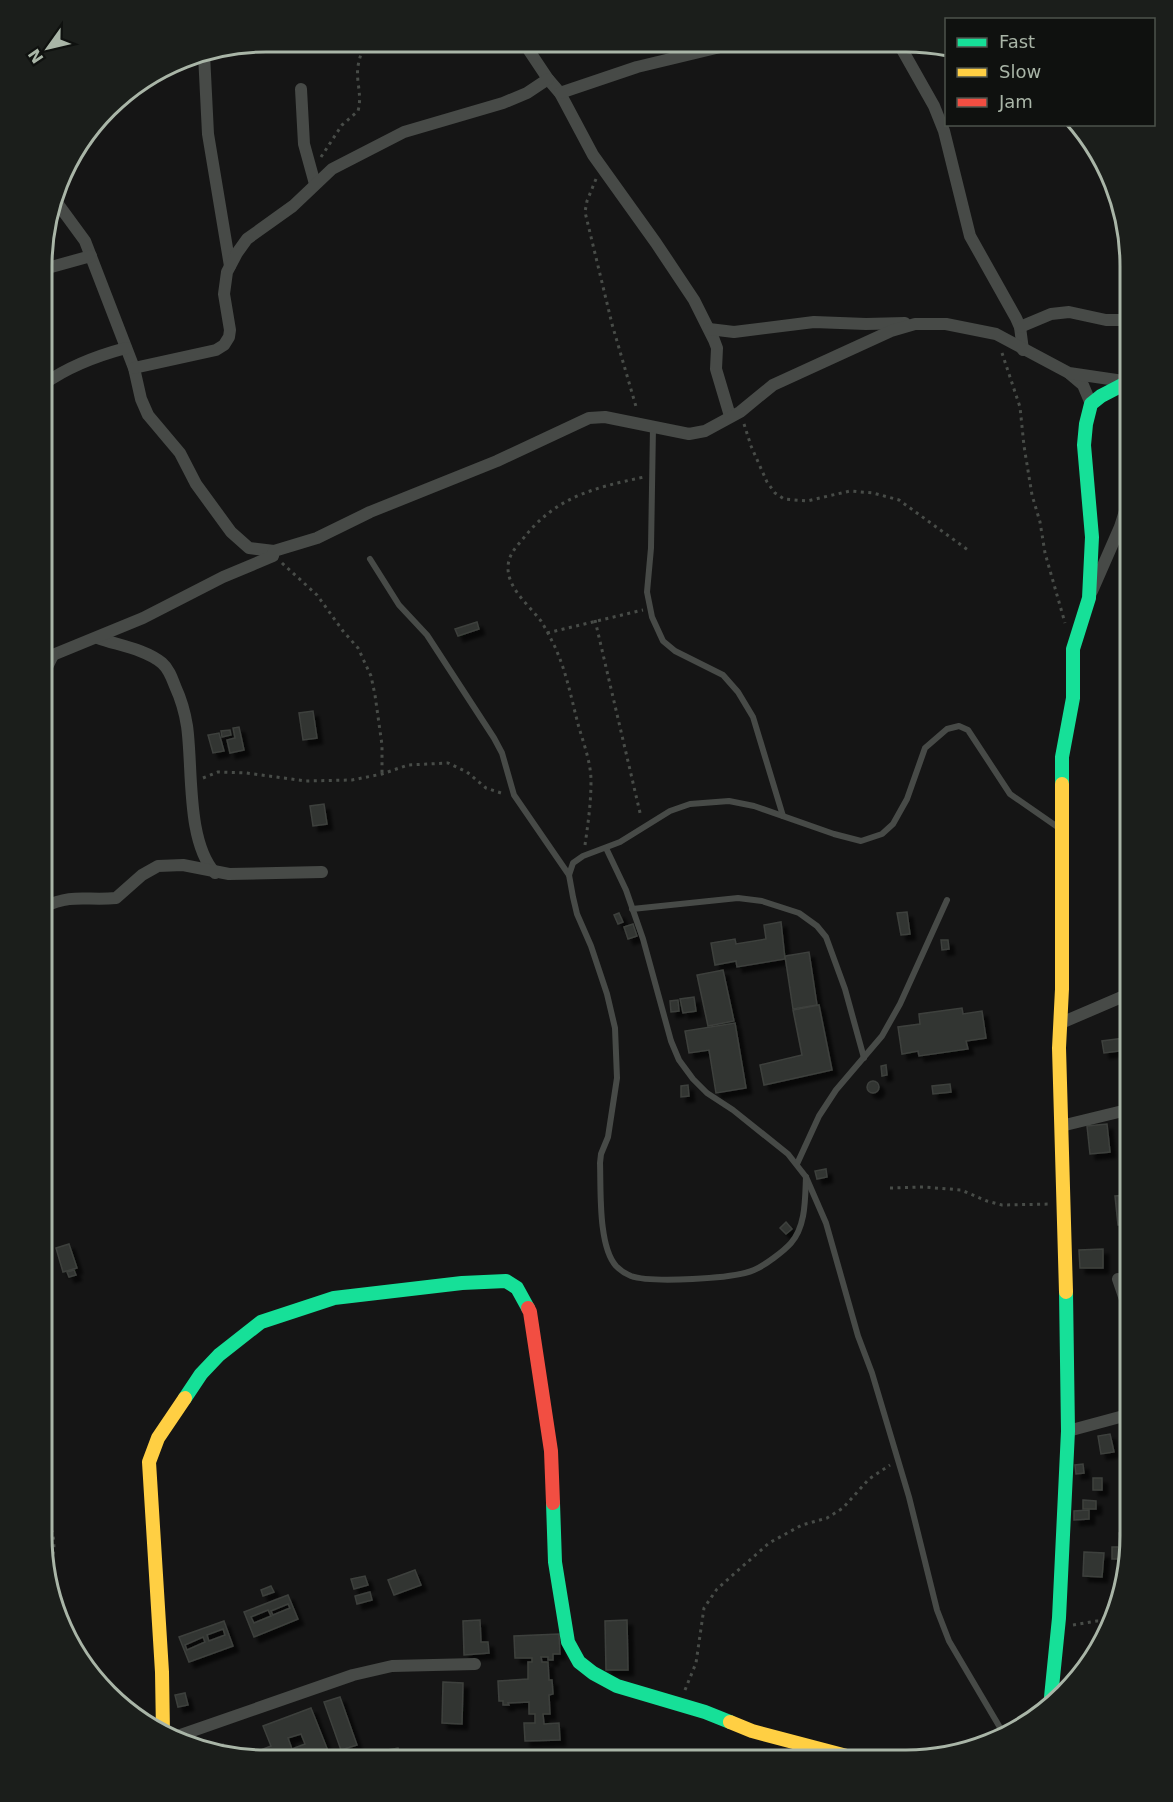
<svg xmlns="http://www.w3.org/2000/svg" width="1173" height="1802" font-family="'DejaVu Sans',sans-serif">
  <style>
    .building { fill: #323432; stroke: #3e413d; stroke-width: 1.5; fill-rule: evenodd; filter: url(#shadow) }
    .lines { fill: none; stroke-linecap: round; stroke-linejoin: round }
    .path { stroke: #484c48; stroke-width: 3; stroke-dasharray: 3 4.5; stroke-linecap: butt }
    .lane { stroke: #474a47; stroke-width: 6 }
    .street { stroke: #474a47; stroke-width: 12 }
    .fast { stroke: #16e098; stroke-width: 14 }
    .slow { stroke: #ffcf43; stroke-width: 14 }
    .jam { stroke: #f24e42; stroke-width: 14 }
    .rim { fill: none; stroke: #a9b5a7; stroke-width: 3 }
  </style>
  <defs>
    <filter id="shadow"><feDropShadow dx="5.5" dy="5.5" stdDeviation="1.5" flood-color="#0009"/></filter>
  </defs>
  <rect width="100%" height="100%" fill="#151515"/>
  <g class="building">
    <polygon points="477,622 479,629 458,636 455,629"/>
    <polygon points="313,711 317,738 303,740 299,713"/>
    <polygon points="239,727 244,750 230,753 227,740 235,738 233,728"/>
    <polygon points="230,730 231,735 222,737 221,731"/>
    <polygon points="219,733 224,751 213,753 208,735"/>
    <polygon points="324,804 327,824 313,826 310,806"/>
    <polygon points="907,912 910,934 901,935 897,913"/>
    <polygon points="619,913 623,922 618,924 614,915"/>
    <polygon points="781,922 785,959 737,967 736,961 715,965 711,943 735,939 736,944 766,939 764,925"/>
    <polygon points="633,924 637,936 628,939 624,927"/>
    <polygon points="941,940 948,940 949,949 942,950"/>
    <polygon points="809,952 817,1005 793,1009 785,956"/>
    <polygon points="723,970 734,1021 708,1026 697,975"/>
    <polygon points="694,997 696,1011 683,1013 680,999"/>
    <polygon points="678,1000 679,1011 671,1012 670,1001"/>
    <polygon points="819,1005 832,1070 764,1085 760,1065 802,1055 793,1010"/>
    <polygon points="962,1008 963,1014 982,1011 986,1038 966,1041 968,1049 919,1056 918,1051 902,1054 898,1027 920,1024 919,1014"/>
    <polygon points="735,1023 746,1088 716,1093 709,1050 689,1053 685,1031"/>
    <polygon points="1124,1038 1126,1050 1104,1053 1102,1041"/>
    <polygon points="886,1065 887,1075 882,1076 881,1066"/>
    <circle cx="873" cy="1087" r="6"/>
    <polygon points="950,1084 951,1092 933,1094 932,1086"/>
    <polygon points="688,1085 689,1096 681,1097 681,1086"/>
    <polygon points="1107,1124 1110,1152 1090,1154 1087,1126"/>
    <polygon points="826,1169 827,1177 817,1179 815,1171"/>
    <polygon points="1128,1195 1130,1224 1118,1225 1115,1196"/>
    <polygon points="786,1222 792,1229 786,1234 780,1228"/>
    <rect x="1123" y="1241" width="8" height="32"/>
    <polygon points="69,1244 77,1268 63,1272 56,1248"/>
    <polygon points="1103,1249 1103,1268 1080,1268 1079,1250"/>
    <polygon points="74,1270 76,1275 69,1277 67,1272"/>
    <polygon points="1110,1434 1114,1452 1101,1454 1098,1436"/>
    <polygon points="1083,1464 1084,1473 1076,1474 1075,1465"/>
    <rect x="1093" y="1478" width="9" height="12"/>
    <polygon points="1083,1500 1096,1501 1096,1509 1083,1509"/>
    <polygon points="1089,1510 1089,1519 1074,1520 1074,1511"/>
    <polygon points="1119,1533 1130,1534 1129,1559 1112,1559 1112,1547 1119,1547"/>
    <polygon points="1084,1552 1104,1553 1102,1577 1083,1576"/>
    <polygon points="415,1570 421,1585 394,1595 388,1580"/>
    <polygon points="365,1576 368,1585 354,1589 351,1579"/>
    <polygon points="271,1586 274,1592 263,1596 261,1590"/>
    <polygon points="370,1592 372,1600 357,1604 355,1596"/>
    <path d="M288 1595 298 1619 254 1637 244 1612ZM288 1604 290 1608 273 1615 271 1611ZM268 1610 271 1616 254 1623 251 1617Z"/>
    <polygon points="480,1620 481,1642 488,1642 489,1653 464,1655 463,1621"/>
    <polygon points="627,1620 628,1670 606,1670 605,1621"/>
    <path d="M224 1621 233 1646 189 1662 179 1637ZM223 1629 225 1635 209 1641 207 1635ZM203 1637 205 1642 187 1650 185 1645Z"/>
    <polygon points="559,1634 560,1654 553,1654 553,1660 548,1660 548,1657 541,1657 542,1662 548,1662 549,1680 552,1680 553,1694 549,1695 550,1714 543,1714 544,1724 559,1723 560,1740 525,1741 524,1723 535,1723 535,1714 529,1714 529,1702 508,1703 509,1705 503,1705 503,1701 499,1701 498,1681 528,1679 528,1662 532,1662 532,1658 515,1658 514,1636"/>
    <polygon points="1104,1639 1095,1654 1095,1640"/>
    <polygon points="443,1682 463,1683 462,1724 442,1723"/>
    <polygon points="185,1693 188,1705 178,1707 175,1695"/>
    <polygon points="340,1697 357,1745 341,1750 324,1702"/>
    <path d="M311 1708 330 1756 324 1758H274L273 1756 266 1758H240L271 1746 263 1726ZM301 1734 305 1744 292 1749 288 1738Z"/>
    <polygon points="223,1744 228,1756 207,1750"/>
    <polygon points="398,1748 401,1759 383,1759 381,1751"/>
  </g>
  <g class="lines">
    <g class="path">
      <path d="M321 157 342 125 358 111C361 100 359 92 358 81 356 67 360 55 366 42"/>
      <polyline points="596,179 587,201 585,212 612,324 637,410"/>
      <polyline points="1002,353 1020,407 1024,446 1032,495 1040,522 1045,553 1065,623"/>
      <polyline points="744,424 751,446 767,482 775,493 784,499 807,501 850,491 873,493 899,500 968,550"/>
      <polyline points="282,563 317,595 343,631 358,648 371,676 375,695 382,745 382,774"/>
      <polyline points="595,620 641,817"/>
      <polyline points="547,633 643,610"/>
      <polyline points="203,778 218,772 246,773 306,781 352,780 382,774 408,765 448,763 467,772 486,788 504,794"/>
      <path d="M585 845C588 824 591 803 591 781 591 762 583 742 578 724 571 697 566 670 554 645 550 637 546 629 541 621 529 605 508 589 508 568 508 556 515 548 522 540 555 497 593 488 644 477"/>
      <polyline points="890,1188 924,1187 961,1190 987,1201 1002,1205 1051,1204"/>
      <path d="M42 1509C54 1531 58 1544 49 1569"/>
      <polyline points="1073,1625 1097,1621 1114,1622"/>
      <polyline points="685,1690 696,1663 704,1608 717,1589 769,1543 802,1525 827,1518 843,1508 869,1479 890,1465"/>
    </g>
    <g class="lane">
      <polyline points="653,427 651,548 647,592 652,617 663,641 675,651 723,675 738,692 753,717 783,816"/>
      <polyline points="370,559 399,605 427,635 494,738 502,753 514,795 569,875"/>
      <polyline points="606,848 626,890 643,939 671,1041 679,1060 693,1079 707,1093 733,1110 788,1154 806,1177 826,1223 858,1336 872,1373 909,1497 937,1610 949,1641 1005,1736"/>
      <polyline points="632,909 738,898 762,901 799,913 817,926 826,937 845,989 864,1058"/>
      <polyline points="797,1164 819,1116 836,1090 882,1036 900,1004 947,900"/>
      <path d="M806 1177C805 1199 806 1226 791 1243 784 1251 764 1266 754 1270 734 1279 651 1283 631 1276 626 1274 620 1270 616 1266 598 1246 601 1189 600 1163L601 1154 608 1137 617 1078 615 1028 607 994 591 946 577 914 573 897 569 875 573 863 583 856 620 842 670 811 690 804 729 801 754 806 834 834 861 841 882 834 893 824 907 799 925 748 947 729 959 726 968 730 1010 794 1059 828"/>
    </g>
    <g class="street">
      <polyline points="524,43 548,79 560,93 593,155 656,243 694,300 714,340 717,348 716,369 730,416"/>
      <polyline points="899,44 934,106 944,131 970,236 1016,318 1020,327 1023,350"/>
      <polyline points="204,54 208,134 230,266"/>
      <polyline points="301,89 304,144 315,184"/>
      <polyline points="560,93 637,67 737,43"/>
      <polyline points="55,200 85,241 134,368 141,399 148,415 180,453 196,484 231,532 249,548 274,551"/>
      <polyline points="44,269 91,256"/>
      <polyline points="1020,327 1051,314 1069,312 1106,320 1131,320"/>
      <polyline points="709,329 734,332 814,322 866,324 905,323"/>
      <polyline points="134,368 216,350 224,345 229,337 230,330 224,294 227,272 237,253 247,239 293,206 332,169 404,132 503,103 527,93 548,79"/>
      <polyline points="1070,374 1083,385 1091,404"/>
      <path d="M44 384C69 366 96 356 126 348"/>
      <polyline points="1092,591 1120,527 1131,492"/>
      <path d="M98 638C117 645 145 649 162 663 169 669 172 678 175 686 181 699 185 713 187 726 193 768 186 841 215 873"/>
      <polyline points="43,659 143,618 223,577 273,556 274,551 317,538 370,512 497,461 589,418 605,417 689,434 705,431 740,412 773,385 891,331 915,324 946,324 996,334 1069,373 1130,382"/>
      <polyline points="43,675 53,655"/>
      <path d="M43 907C75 893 85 901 116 898L142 875 158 866 183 865 229 874 322 872"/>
      <polyline points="1061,1023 1131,993"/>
      <polyline points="1061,1126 1131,1109"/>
      <polyline points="1118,1279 1131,1317"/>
      <polyline points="1068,1431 1131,1414"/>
      <polyline points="172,1738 353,1675 392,1666 475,1664"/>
    </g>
    <g class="fast">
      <polyline points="1062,784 1062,757 1073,698 1073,649 1089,598 1092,537 1084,445 1086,424 1091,404 1101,396 1128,382"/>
      <polyline points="185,1398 201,1374 219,1355 261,1322 334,1298 462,1283 506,1281 517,1288 528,1308"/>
      <polyline points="553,1503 555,1562 568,1642 579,1662 593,1673 617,1686 705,1712 730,1722"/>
      <polyline points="1050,1707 1059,1618 1068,1431 1066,1292"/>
    </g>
    <g class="slow">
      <polyline points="1062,784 1062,989 1059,1048 1066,1292"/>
      <polyline points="730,1722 752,1731 862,1760"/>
      <polyline points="163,1733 162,1672 149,1462 158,1438 185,1398"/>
    </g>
    <polyline class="jam" points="528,1308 530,1312 551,1451 553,1503"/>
  </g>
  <path d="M0 0H1173V1802H0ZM266 52H906A214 214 0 0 1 1120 266V1536A214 214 0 0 1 906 1750H266A214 214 0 0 1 52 1536V266A214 214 0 0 1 266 52Z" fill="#1b1e1b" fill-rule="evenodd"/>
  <path class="rim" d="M266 52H906A214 214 0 0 1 1120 266V1536A214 214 0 0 1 906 1750H266A214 214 0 0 1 52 1536V266A214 214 0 0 1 266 52Z"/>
  <rect x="945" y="18" width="210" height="108" fill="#0f110f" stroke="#4d534c" stroke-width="1.5"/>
  <rect x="957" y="38" width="30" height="9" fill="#16e098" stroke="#4d534c" stroke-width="1.5"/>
  <text x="999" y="48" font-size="18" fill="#a9b5a7">Fast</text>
  <rect x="957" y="68" width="30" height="9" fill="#ffcf43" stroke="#4d534c" stroke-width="1.5"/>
  <text x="999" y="78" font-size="18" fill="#a9b5a7">Slow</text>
  <rect x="957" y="98" width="30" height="9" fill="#f24e42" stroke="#4d534c" stroke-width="1.5"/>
  <text x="999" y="108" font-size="18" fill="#a9b5a7">Jam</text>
  <g transform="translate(48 48) rotate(236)" stroke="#0f110f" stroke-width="4.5" paint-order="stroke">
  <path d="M0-4.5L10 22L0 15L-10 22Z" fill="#a9b5a7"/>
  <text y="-9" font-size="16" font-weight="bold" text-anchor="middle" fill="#a9b5a7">N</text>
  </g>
</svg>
